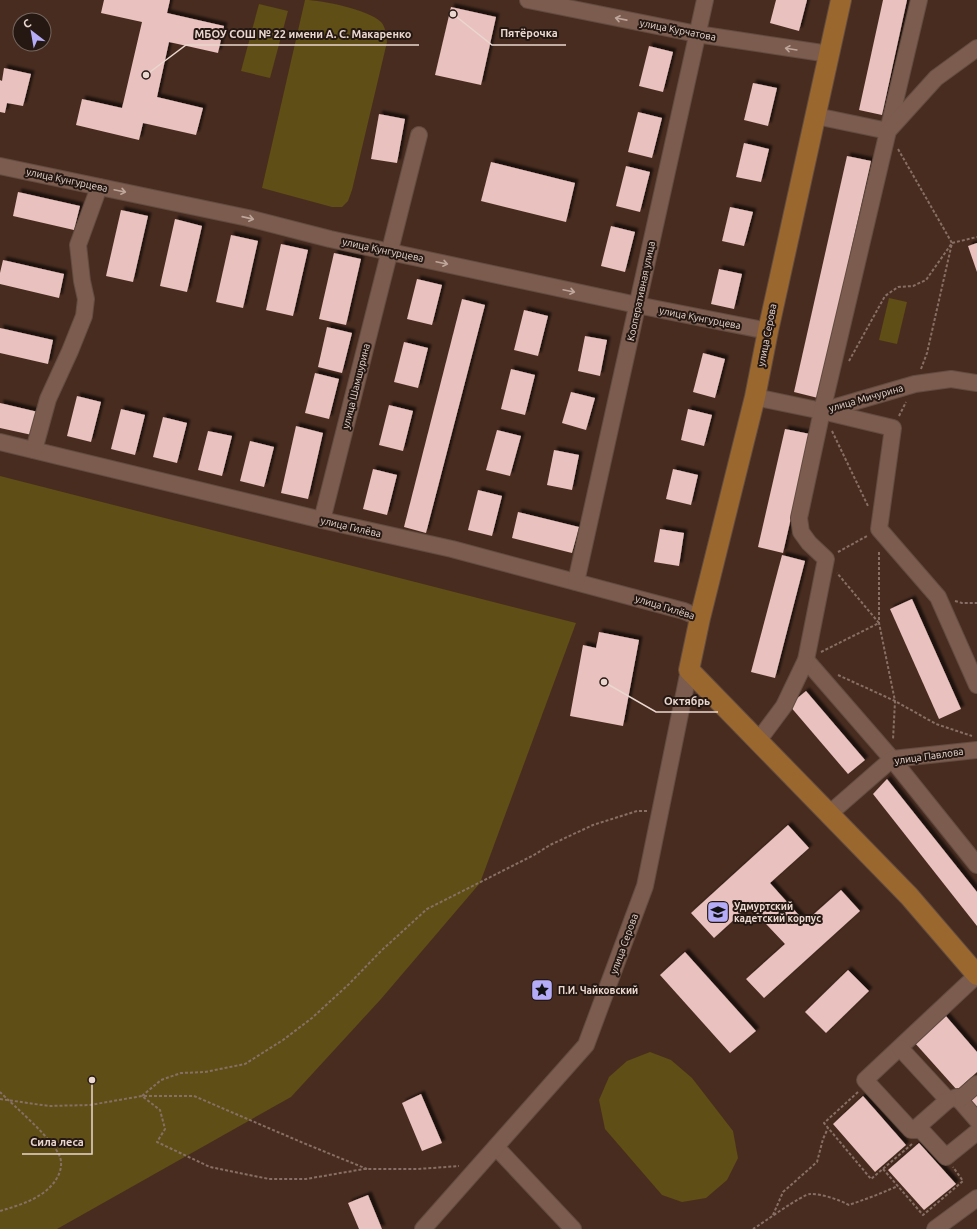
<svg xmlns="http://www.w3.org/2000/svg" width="977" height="1229" font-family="Ubuntu,sans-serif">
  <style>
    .green { fill: #5f4e15 }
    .building { fill: #e9c1bf; filter: url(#shadow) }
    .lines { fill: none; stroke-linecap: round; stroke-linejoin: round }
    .minor-casing { stroke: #624b40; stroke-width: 18 }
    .major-casing { stroke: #624b40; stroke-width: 22 }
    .path { stroke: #876f65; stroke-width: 2; stroke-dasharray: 3 2; stroke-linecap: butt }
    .minor { stroke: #7b5c4e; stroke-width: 16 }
    .major { stroke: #9a682f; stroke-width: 20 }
    .oneway { stroke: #bea69b }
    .labels { text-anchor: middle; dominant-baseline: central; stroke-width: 4; stroke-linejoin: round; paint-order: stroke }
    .street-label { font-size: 10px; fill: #ead7cf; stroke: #251813 }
    .poi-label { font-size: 10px; font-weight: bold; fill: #ead7cf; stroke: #251813; text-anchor: start }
    .leader { fill: none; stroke: #ead7cf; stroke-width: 1.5 }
    .callout-dot { fill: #ead7cf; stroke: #251813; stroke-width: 1.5 }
    .callout-label { font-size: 11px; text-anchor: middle; font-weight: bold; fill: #ead7cf; stroke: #251813; stroke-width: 4; stroke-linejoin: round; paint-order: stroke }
  </style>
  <defs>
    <filter id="shadow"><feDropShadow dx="3.5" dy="-3.5" stdDeviation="1" flood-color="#0009"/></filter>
  </defs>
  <rect width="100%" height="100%" fill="#482c20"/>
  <g class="green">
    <path d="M305 0C322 0 369 10 381 22 386 27 386 36 387 42L352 190 348 201 342 207H332L262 188Z"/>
    <polygon points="259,4 288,11 270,78 241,71"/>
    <polygon points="889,298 907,302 897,344 879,340"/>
    <polygon points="0,476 576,623 480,883 381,999 291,1097 57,1229 0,1229"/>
    <polygon points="650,1052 671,1060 692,1078 733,1131 738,1158 727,1180 706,1198 682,1202 662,1195 605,1129 599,1100 609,1077 627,1061"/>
  </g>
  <g class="building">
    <polygon points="104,0 170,0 167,13 224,26 218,53 169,42 157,97 203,108 196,135 143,123 139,140 76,125 82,99 122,108 142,22 101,13"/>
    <polygon points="776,0 807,0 799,31 770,23"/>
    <polygon points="883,0 907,0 882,115 859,110"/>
    <polygon points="451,7 496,17 481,85 435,75"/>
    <polygon points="649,46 673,52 663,92 639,86"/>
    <polygon points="4,68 31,74 23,106 7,103 5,113 0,112 0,80 2,81"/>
    <polygon points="753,83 777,88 768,126 744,120"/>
    <polygon points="638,112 662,118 652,158 628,152"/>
    <polygon points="379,114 405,119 397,163 371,159"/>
    <polygon points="744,143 769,149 761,182 736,177"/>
    <polygon points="847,156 871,161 818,398 794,392"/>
    <polygon points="491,162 575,183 566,222 481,201"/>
    <polygon points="626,166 650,172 640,212 616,206"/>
    <polygon points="18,192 80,206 74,230 13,216"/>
    <polygon points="730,207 753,212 744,246 722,241"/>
    <polygon points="121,210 148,216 133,282 106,276"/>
    <polygon points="175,219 202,226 187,292 160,286"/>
    <polygon points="611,226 635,232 625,272 601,266"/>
    <polygon points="231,235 258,241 243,308 216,302"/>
    <polygon points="977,243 977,272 968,246"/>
    <polygon points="281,244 308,250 293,316 266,310"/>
    <polygon points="334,253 361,259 346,325 319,319"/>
    <polygon points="3,260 64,274 59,298 0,284 0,273"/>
    <polygon points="719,269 742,274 734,309 711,304"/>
    <polygon points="417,279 442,285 432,325 407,319"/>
    <polygon points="462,299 485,305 426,533 404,527"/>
    <polygon points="524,310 548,316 538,356 514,350"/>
    <polygon points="327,327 352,333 342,373 318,367"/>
    <polygon points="0,328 53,340 48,364 0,353"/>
    <polygon points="585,336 607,340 600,376 578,371"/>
    <polygon points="404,342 428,348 418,388 394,382"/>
    <polygon points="703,353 725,359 715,398 693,392"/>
    <polygon points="511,369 535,375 525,415 501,409"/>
    <polygon points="315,373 339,379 329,419 305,413"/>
    <polygon points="571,392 595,398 586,430 562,423"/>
    <polygon points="77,396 101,402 91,442 67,436"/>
    <polygon points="0,403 38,412 32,435 0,428"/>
    <polygon points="389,405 413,411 403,451 379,445"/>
    <polygon points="121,409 145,415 135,455 111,449"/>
    <polygon points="688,409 712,415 704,446 681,440"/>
    <polygon points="163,417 187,423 177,463 153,457"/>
    <polygon points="296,426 323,433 308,499 281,493"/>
    <polygon points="785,429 810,434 783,553 758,547"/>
    <polygon points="497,430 521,436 510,476 486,470"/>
    <polygon points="208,431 232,436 222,476 198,470"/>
    <polygon points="250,441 274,447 264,487 240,481"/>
    <polygon points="554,450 579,455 572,490 547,485"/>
    <polygon points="373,469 397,475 387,515 363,509"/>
    <polygon points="673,469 698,475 691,505 666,499"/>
    <polygon points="478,490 502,496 492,536 468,530"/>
    <polygon points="518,512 579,527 572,553 512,538"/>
    <polygon points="660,529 684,533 679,566 654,562"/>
    <polygon points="782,555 805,561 775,678 751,672"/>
    <polygon points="912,599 961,709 939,719 890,609"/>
    <polygon points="599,632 639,640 623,726 570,716 583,645 596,648"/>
    <polygon points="806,691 865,760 848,774 789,705"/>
    <polygon points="887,779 977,892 977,926 873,794"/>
    <polygon points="788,825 809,848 770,883 805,922 841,890 860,911 764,998 746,979 785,944 749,906 714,938 691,913"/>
    <polygon points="685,952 756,1031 730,1053 660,975"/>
    <polygon points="848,970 869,991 826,1033 805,1012"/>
    <polygon points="945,1015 977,1052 977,1072 957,1090 914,1042"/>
    <polygon points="977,1089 977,1109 967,1098"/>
    <polygon points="421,1094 442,1143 422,1151 402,1103"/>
    <polygon points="863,1096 906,1145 875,1172 833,1124"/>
    <polygon points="919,1143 956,1184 924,1210 888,1170"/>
    <polygon points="368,1195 382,1229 359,1229 348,1203"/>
  </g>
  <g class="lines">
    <g class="minor-casing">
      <g id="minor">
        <polyline points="528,0 697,34 829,54"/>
        <polyline points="816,116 888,131 919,0"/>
        <polyline points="0,166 248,218 330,239 637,305 768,331"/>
        <polyline points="755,397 822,411 915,384 951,379 977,383"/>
        <polyline points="822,411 893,428 879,529 938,597 977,685"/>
        <polyline points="0,442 322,520 452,549 684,611 700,618"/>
        <polyline points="34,450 48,399 70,351 84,316 86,299 82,281 78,245 99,187"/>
        <polyline points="322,520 419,135"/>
        <polyline points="576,582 705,0"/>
        <polyline points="806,660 892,759 977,865"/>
        <polyline points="758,741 784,706 806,660 826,559 809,543 801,532 799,518 822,411 888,131 936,78 977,48"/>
        <polyline points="829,814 892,759 977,750"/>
        <polyline points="977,975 865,1080 911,1130 921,1130 946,1157 977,1132"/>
        <polyline points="900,1048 948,1100 957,1097 977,1120"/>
        <polyline points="959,1100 977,1084"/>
        <polyline points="914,1130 948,1100"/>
        <polyline points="496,1147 573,1229"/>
        <polyline points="423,1229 586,1045 645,886 689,670"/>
        <polyline points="935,1229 977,1198"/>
      </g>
    </g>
    <g class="major-casing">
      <polyline id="major" points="841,0 768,331 755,397 700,618 689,670 909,896 977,975"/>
    </g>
    <g class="path">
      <polyline points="849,361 885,296 898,287 913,286 926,280 952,243 898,149"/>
      <polyline points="921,369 927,353 952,243 977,237"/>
      <polyline points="899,416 906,402"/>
      <polyline points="832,431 868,506"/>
      <polyline points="838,552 867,536"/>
      <polyline points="879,552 879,623 895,701 893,740"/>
      <polyline points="955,601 962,603 977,603"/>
      <polyline points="821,652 879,623 837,573"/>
      <polyline points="838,675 895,701 936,724 972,736"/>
      <path d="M0 1092C14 1106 54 1140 60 1157 65 1172 52 1188 40 1195 28 1203 13 1207 0 1211"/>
      <polyline points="858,1092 824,1123 871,1179 912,1144"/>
      <polyline points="142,1096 161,1080 181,1073 205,1072 245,1064 283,1040 312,1018 349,984 382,950 427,909 534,855 550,845 593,825 637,811 647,811"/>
      <polyline points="144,1096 194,1096 301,1142 367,1169"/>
      <polyline points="0,1099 49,1106 90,1105 142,1096 160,1110 165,1129 157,1142 210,1167 269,1179 306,1179 364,1169 418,1169 459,1166"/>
      <polyline points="883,1169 923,1215 963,1181 953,1167"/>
      <polyline points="773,1215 783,1192 817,1162 823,1139 828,1128"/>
      <path d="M753 1229C763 1223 801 1195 810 1194 823 1194 837 1199 849 1205L874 1196 898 1186"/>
    </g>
    <use href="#minor" class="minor"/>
    <use href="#major" class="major"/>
  </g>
  <defs><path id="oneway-shaft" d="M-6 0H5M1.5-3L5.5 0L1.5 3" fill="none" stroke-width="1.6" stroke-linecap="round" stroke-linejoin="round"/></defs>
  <g class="oneway">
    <use href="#oneway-shaft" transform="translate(621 19) rotate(-169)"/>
    <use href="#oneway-shaft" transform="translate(791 49) rotate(-171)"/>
    <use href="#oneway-shaft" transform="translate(120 191) rotate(12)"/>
    <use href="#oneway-shaft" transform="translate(248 218) rotate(13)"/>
    <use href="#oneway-shaft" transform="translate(442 263) rotate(12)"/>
    <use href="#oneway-shaft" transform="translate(569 291) rotate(12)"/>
  </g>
  <defs>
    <g id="school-square" transform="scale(1.15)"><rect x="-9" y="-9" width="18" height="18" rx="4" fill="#b5acf8" stroke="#251813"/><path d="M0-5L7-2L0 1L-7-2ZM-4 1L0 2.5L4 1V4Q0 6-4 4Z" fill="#111"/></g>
    <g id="sight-square" transform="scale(1.15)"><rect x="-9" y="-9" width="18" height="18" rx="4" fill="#b5acf8" stroke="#251813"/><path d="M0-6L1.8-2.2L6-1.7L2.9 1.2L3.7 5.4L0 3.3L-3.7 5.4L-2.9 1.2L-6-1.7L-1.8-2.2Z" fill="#111"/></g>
  </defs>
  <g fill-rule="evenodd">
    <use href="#school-square" x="718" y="912"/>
    <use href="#sight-square" x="542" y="990"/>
  </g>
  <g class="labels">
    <g class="street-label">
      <text transform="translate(678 30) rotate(11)">улица Курчатова</text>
      <text transform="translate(67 180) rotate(12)">улица Кунгурцева</text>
      <text transform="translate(383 250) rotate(12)">улица Кунгурцева</text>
      <text transform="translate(641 291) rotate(-78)">Кооперативная улица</text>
      <text transform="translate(700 318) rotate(11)">улица Кунгурцева</text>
      <text transform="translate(767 335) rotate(-79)">улица Серова</text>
      <text transform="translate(356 386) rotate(-76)">улица Шамшурина</text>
      <text transform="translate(866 398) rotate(-16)">улица Мичурина</text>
      <text transform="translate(351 527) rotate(13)">улица Гилёва</text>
      <text transform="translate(665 607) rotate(17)">улица Гилёва</text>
      <text transform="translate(929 756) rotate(-8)">улица Павлова</text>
      <text transform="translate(624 944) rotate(-70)">улица Серова</text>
    </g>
    <g class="poi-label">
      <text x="734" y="906">Удмуртский<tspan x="734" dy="12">кадетский корпус</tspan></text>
      <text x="558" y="990">П.И. Чайковский</text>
    </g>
  </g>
  <path class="leader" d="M453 14L492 45H566M146 75L186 45H419M604 682L656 712H718M92 1080L92 1154H22"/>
  <g class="callout-dot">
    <circle cx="453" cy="14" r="4"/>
    <circle cx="146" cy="75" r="4"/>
    <circle cx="604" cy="682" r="4"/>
    <circle cx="92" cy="1080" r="4"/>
  </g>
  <g class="callout-label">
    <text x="529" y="37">Пятёрочка</text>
    <text x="303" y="38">МБОУ СОШ № 22 имени А. С. Макаренко</text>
    <text x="687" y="705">Октябрь</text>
    <text x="57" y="1146">Сила леса</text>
  </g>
  <g transform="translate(32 32) rotate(329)"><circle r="19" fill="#251813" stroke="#74645e"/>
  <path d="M0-3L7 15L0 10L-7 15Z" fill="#b5acf8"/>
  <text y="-6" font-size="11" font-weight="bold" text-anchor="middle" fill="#ead7cf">С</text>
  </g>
</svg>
